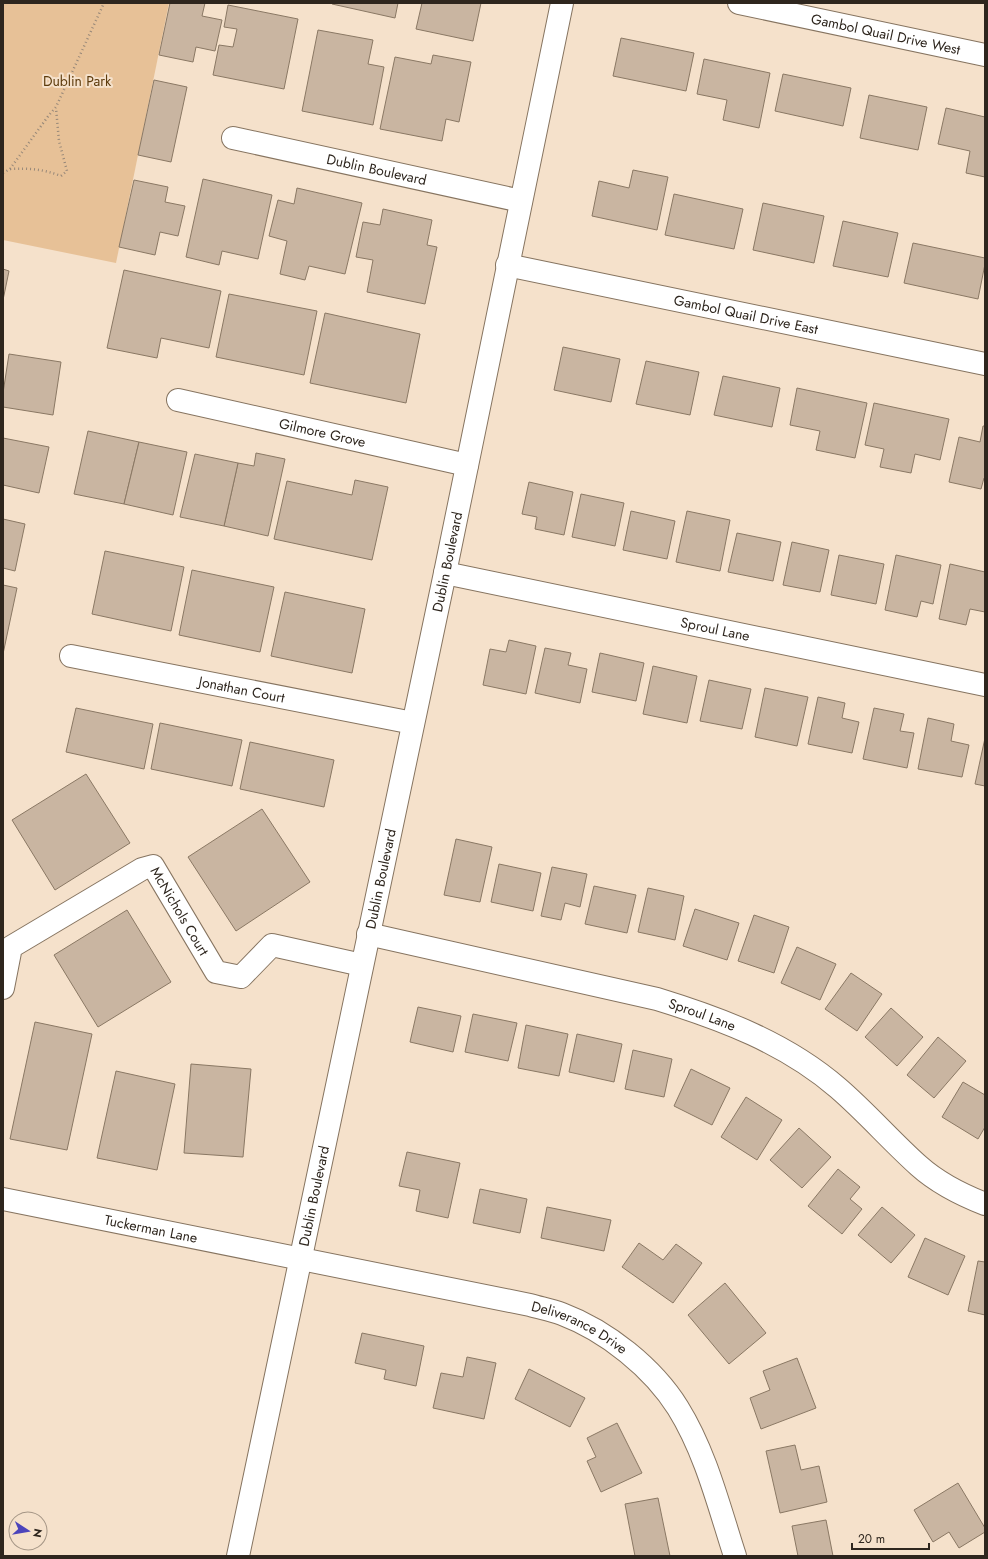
<svg xmlns="http://www.w3.org/2000/svg" width="988" height="1559" font-family="Jost,sans-serif">
  <style>
    .green { fill: #e7c197 }
    .building { fill: #c9b5a1; stroke: #8a7864 }
    .lines { fill: none; stroke-linecap: round; stroke-linejoin: round }
    .minor-casing { stroke: #867460; stroke-width: 24 }
    .major-casing { stroke: #867460; stroke-width: 24 }
    .path { stroke: #978879; stroke-width: 2.5; stroke-dasharray: 1 3; stroke-linecap: butt }
    .minor { stroke: #fff; stroke-width: 22 }
    .major { stroke: #fff; stroke-width: 22 }
    .labels { text-anchor: middle; dominant-baseline: central; stroke-width: 4; stroke-linejoin: round; paint-order: stroke }
    .street-label { font-size: 14px; fill: #2e261e; stroke: #f5e1cb }
    .park-label { font-size: 14px; fill: #5d3b0c; stroke: #f5e1cb }
  </style>
  <rect width="100%" height="100%" fill="#f5e1cb"/>
  <polygon class="green" points="3,3 169,3 116,263 3,240"/>
  <g class="building">
    <polygon points="170,3 205,3 202,16 222,20 215,51 196,47 193,62 159,55"/>
    <polygon points="332,3 398,3 395,18 332,4"/>
    <polygon points="422,3 481,3 473,41 416,29"/>
    <polygon points="228,5 298,19 284,89 213,75 219,45 233,47 237,29 224,27"/>
    <polygon points="318,30 373,40 368,64 384,67 373,125 302,111"/>
    <polygon points="621,38 694,53 686,91 613,76"/>
    <polygon points="433,55 471,62 459,122 446,119 442,141 380,129 395,57 431,64"/>
    <polygon points="704,59 770,73 759,128 723,120 727,100 697,94"/>
    <polygon points="783,74 851,88 843,126 775,111"/>
    <polygon points="154,80 187,87 171,162 138,155"/>
    <polygon points="869,95 927,107 918,150 860,138"/>
    <polygon points="946,108 985,117 985,177 966,173 970,151 938,144"/>
    <polygon points="633,170 668,177 657,230 592,216 599,181 629,188"/>
    <polygon points="203,179 272,195 258,259 222,251 219,265 186,257"/>
    <polygon points="134,180 168,187 165,202 185,206 178,236 160,232 155,255 119,247"/>
    <polygon points="297,188 362,203 345,274 309,266 305,280 280,274 287,241 269,236 278,200 294,204"/>
    <polygon points="674,194 743,209 734,249 665,235"/>
    <polygon points="763,203 824,216 814,263 753,250"/>
    <polygon points="383,209 432,220 427,245 437,247 425,304 367,292 373,260 356,257 363,222 380,225"/>
    <polygon points="843,221 898,233 888,277 833,266"/>
    <polygon points="913,243 985,258 985,264 978,299 904,283"/>
    <polygon points="3,269 9,271 3,300"/>
    <polygon points="124,270 221,291 209,348 161,338 157,358 107,348"/>
    <polygon points="229,294 317,311 304,375 216,357"/>
    <polygon points="325,313 420,334 406,403 310,383"/>
    <polygon points="563,347 620,359 611,402 554,390"/>
    <polygon points="9,354 61,362 53,415 3,407 3,393"/>
    <polygon points="646,361 699,372 690,415 636,404"/>
    <polygon points="723,376 780,388 772,427 714,415"/>
    <polygon points="797,388 867,403 855,458 816,450 820,431 790,425"/>
    <polygon points="874,403 949,419 940,460 915,454 911,473 880,467 884,449 865,445"/>
    <polygon points="983,426 985,426 985,478 984,478 981,489 949,482 959,437 980,442"/>
    <polygon points="88,431 139,442 124,504 74,494"/>
    <polygon points="3,438 49,447 39,493 3,485"/>
    <polygon points="139,442 187,452 173,515 124,504"/>
    <polygon points="256,453 285,459 268,536 224,526 238,463 254,466"/>
    <polygon points="195,454 238,463 224,526 180,517"/>
    <polygon points="355,480 388,487 372,560 274,539 287,481 352,495"/>
    <polygon points="529,482 573,492 564,535 535,529 537,517 522,514"/>
    <polygon points="581,494 624,503 615,546 572,537"/>
    <polygon points="631,511 675,521 667,559 623,550"/>
    <polygon points="687,511 730,520 720,571 676,562"/>
    <polygon points="3,519 25,524 15,571 3,568"/>
    <polygon points="737,533 781,542 773,581 728,572"/>
    <polygon points="792,542 829,550 820,592 783,585"/>
    <polygon points="105,551 184,567 171,631 92,614"/>
    <polygon points="839,555 884,564 876,604 831,595"/>
    <polygon points="896,555 941,565 933,604 921,601 917,617 885,610"/>
    <polygon points="950,564 985,572 985,612 970,609 966,625 939,619"/>
    <polygon points="192,570 274,587 260,652 179,635"/>
    <polygon points="3,585 17,588 3,654"/>
    <polygon points="285,592 365,609 352,673 271,656"/>
    <polygon points="509,640 536,646 526,694 483,685 490,649 506,652"/>
    <polygon points="545,648 571,653 568,665 587,669 580,703 535,693"/>
    <polygon points="600,653 644,663 636,701 592,692"/>
    <polygon points="653,666 697,676 687,723 643,714"/>
    <polygon points="709,680 751,689 742,729 700,721"/>
    <polygon points="765,688 808,697 797,746 755,737"/>
    <polygon points="818,697 845,703 842,718 859,722 852,753 808,744"/>
    <polygon points="76,708 153,724 144,769 66,752"/>
    <polygon points="874,708 904,714 900,731 914,733 907,768 863,759"/>
    <polygon points="928,718 954,724 951,741 969,745 962,777 918,769"/>
    <polygon points="160,723 242,740 232,786 151,769"/>
    <polygon points="985,738 985,786 975,784"/>
    <polygon points="250,742 334,760 324,807 240,789"/>
    <polygon points="86,774 130,843 55,890 12,820"/>
    <polygon points="262,809 310,882 236,931 188,857"/>
    <polygon points="456,839 492,847 480,902 444,895"/>
    <polygon points="499,864 541,873 533,911 491,902"/>
    <polygon points="552,867 587,874 580,907 565,903 561,920 541,916"/>
    <polygon points="594,886 636,895 627,933 585,924"/>
    <polygon points="648,888 684,896 675,940 638,932"/>
    <polygon points="695,909 739,923 727,960 683,946"/>
    <polygon points="127,910 171,982 98,1027 54,955"/>
    <polygon points="754,915 789,927 774,973 738,961"/>
    <polygon points="797,947 836,964 820,1000 781,983"/>
    <polygon points="851,973 882,994 857,1031 825,1009"/>
    <polygon points="418,1007 461,1016 453,1052 410,1042"/>
    <polygon points="891,1008 923,1037 897,1066 865,1037"/>
    <polygon points="473,1014 517,1023 508,1061 465,1052"/>
    <polygon points="35,1022 92,1034 67,1150 10,1139"/>
    <polygon points="526,1025 568,1034 559,1076 518,1068"/>
    <polygon points="577,1034 622,1044 614,1082 569,1072"/>
    <polygon points="938,1037 966,1061 934,1098 907,1075"/>
    <polygon points="633,1050 672,1059 664,1097 625,1089"/>
    <polygon points="191,1064 251,1069 243,1157 184,1153"/>
    <polygon points="691,1069 730,1088 712,1125 674,1106"/>
    <polygon points="116,1071 175,1084 157,1170 97,1158"/>
    <polygon points="963,1082 985,1095 985,1127 978,1139 942,1117"/>
    <polygon points="746,1097 782,1120 757,1160 721,1137"/>
    <polygon points="799,1128 831,1157 802,1188 770,1160"/>
    <polygon points="407,1152 460,1163 448,1218 416,1211 420,1190 399,1186"/>
    <polygon points="838,1169 860,1187 850,1199 862,1209 842,1234 808,1206"/>
    <polygon points="480,1189 527,1199 520,1233 473,1223"/>
    <polygon points="547,1207 611,1220 604,1251 541,1238"/>
    <polygon points="882,1207 915,1235 891,1263 858,1235"/>
    <polygon points="925,1238 965,1256 948,1295 908,1277"/>
    <polygon points="639,1243 663,1260 676,1244 702,1263 673,1303 622,1267"/>
    <polygon points="978,1261 985,1262 985,1315 968,1311"/>
    <polygon points="725,1283 766,1333 729,1364 688,1315"/>
    <polygon points="362,1333 424,1346 416,1386 384,1379 386,1370 355,1363"/>
    <polygon points="467,1357 496,1363 484,1419 433,1408 441,1373 463,1377"/>
    <polygon points="797,1358 816,1408 761,1429 750,1398 770,1390 763,1371"/>
    <polygon points="529,1369 585,1398 570,1427 515,1399"/>
    <polygon points="617,1423 642,1473 601,1492 587,1461 596,1457 587,1438"/>
    <polygon points="795,1445 801,1470 819,1466 827,1502 780,1513 766,1451"/>
    <polygon points="958,1483 985,1528 985,1532 959,1548 949,1532 933,1542 914,1510"/>
    <polygon points="658,1498 670,1556 635,1556 625,1504"/>
    <polygon points="826,1520 833,1556 798,1556 792,1526"/>
  </g>
  <g class="lines">
    <g class="minor-casing">
      <g id="minor">
        <path id="s1" d="M739 3 985 55"/>
        <path id="s2" d="M233 138 521 201"/>
        <path id="s3" d="M507 265 985 364"/>
        <path id="s4" d="M178 400 467 465"/>
        <path id="s5" d="M445 573 985 685"/>
        <path id="s6" d="M71 656 413 723"/>
        <path id="s7" d="M368 934 657 999C722 1019 786 1043 838 1088 867 1113 891 1141 919 1166 938 1183 962 1195 985 1204"/>
        <path id="s8" d="M3 988 11 947 142 869 153 866 216 972 241 977 272 945 362 965"/>
        <path id="s9" d="M3 1199 530 1305C540 1308 551 1310 562 1314 607 1331 653 1368 678 1408 706 1453 719 1507 735 1556"/>
      </g>
    </g>
    <g class="major-casing">
      <g id="major">
        <path id="s10" d="M238 1556 445 573 562 3"/>
      </g>
    </g>
    <g class="path">
      <path d="M10 169C29 168 43 169 61 176L67 171 59 141 56 108"/>
      <polyline points="3,173 10,169 49,115 56,107 104,3"/>
    </g>
    <use href="#minor" class="minor"/>
    <use href="#major" class="major"/>
  </g>
  <g class="labels">
    <g class="street-label">
      <text stroke="none"><textPath href="#s1" startOffset="150">Gambol Quail Drive West</textPath></text>
      <text stroke="none"><textPath href="#s2" startOffset="147">Dublin Boulevard</textPath></text>
      <text stroke="none"><textPath href="#s3" startOffset="244">Gambol Quail Drive East</textPath></text>
      <text stroke="none"><textPath href="#s4" startOffset="148">Gilmore Grove</textPath></text>
      <text stroke="none"><textPath href="#s10" startOffset="1016">Dublin Boulevard</textPath></text>
      <text stroke="none"><textPath href="#s5" startOffset="276">Sproul Lane</textPath></text>
      <text stroke="none"><textPath href="#s6" startOffset="174">Jonathan Court</textPath></text>
      <text stroke="none"><textPath href="#s10" startOffset="692">Dublin Boulevard</textPath></text>
      <text stroke="none"><textPath href="#s8" startOffset="258">McNichols Court</textPath></text>
      <text stroke="none"><textPath href="#s7" startOffset="344">Sproul Lane</textPath></text>
      <text stroke="none"><textPath href="#s10" startOffset="368">Dublin Boulevard</textPath></text>
      <text stroke="none"><textPath href="#s9" startOffset="151">Tuckerman Lane</textPath></text>
      <text stroke="none"><textPath href="#s9" startOffset="592">Deliverance Drive</textPath></text>
    </g>
    <g class="park-label">
      <text x="77" y="81">Dublin Park</text>
    </g>
  </g>
  <rect width="988" height="1559" fill="none" stroke="#2e261e" stroke-width="8"/>
  <g transform="translate(28 1531) rotate(102)"><circle r="19" fill="#f5e1cb" stroke="#a59686"/>
  <path d="M0-3L7 15L0 10L-7 15Z" fill="#4c44bb"/>
  <text y="-6" font-size="11" font-weight="bold" text-anchor="middle" fill="#2e261e">N</text>
  </g>
  <path d="M852 1543v6h77v-6" fill="none" stroke="#2e261e" stroke-width="2"/>
  <text x="858" y="1543" font-size="12" fill="#2e261e" stroke="#f5e1cb" stroke-width="3" paint-order="stroke">20 m</text>
</svg>
